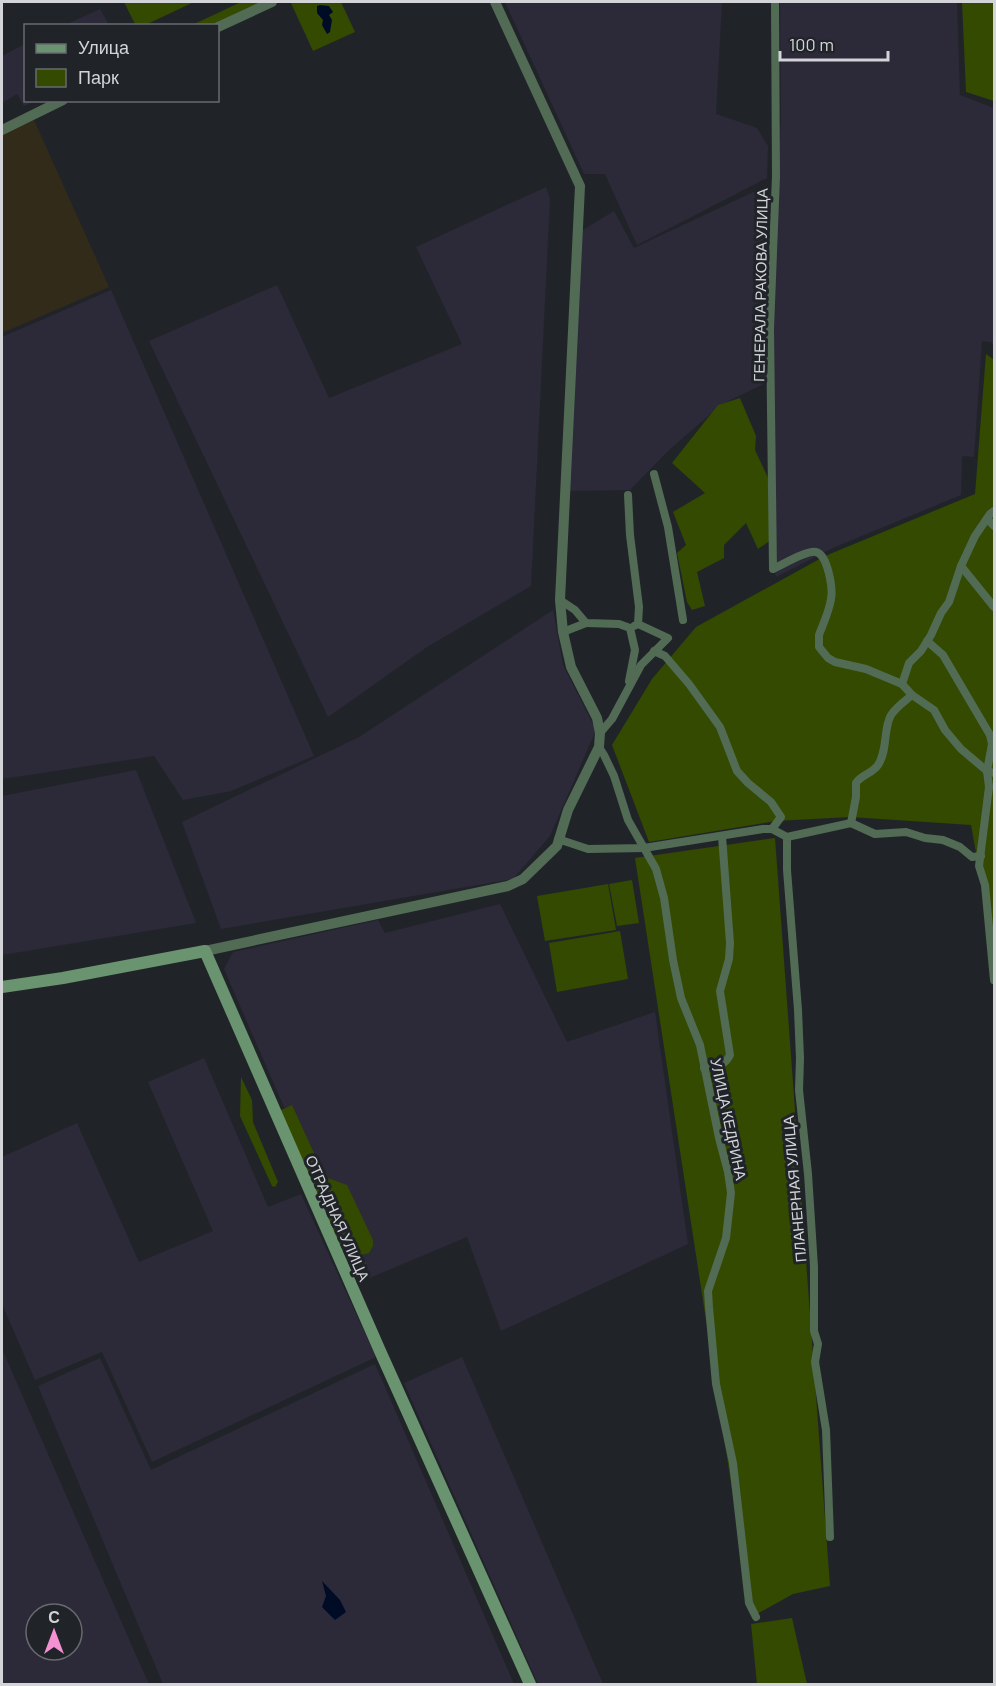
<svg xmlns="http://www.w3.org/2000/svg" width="996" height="1686" font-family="Barlow,sans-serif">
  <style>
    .industrial { fill: #2c2939; fill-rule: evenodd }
    .education { fill: #322b1a }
    .green { fill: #334a00 }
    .water { fill: #000c26 }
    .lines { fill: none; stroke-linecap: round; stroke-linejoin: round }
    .minor { stroke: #526b55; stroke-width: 8 }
    .tertiary { stroke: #526b55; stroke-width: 10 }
    .secondary { stroke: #6a936f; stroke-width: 12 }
    .labels { text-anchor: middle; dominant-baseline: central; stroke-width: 6; stroke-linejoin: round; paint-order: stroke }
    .street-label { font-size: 15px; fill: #d2d4d8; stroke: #202429 }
  </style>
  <rect width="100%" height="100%" fill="#202429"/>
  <g class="industrial">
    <polygon points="505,2 722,2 716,114 757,128 768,146 767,178 637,245 605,174 584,174"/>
    <polygon points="780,2 957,2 960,95 994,108 994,345 991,342 982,341 974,457 962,456 961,495 835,547 776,577 773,562 772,329 781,119"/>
    <polygon points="100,9 109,25 65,25"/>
    <polygon points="25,44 26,100 36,101 24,106 17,94 2,103 2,56"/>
    <polygon points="766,186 768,382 722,404 669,450 630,490 568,491 581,231 614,211 634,248"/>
    <polygon points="546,187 550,199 531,586 427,647 328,717 149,341 277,285 329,398 462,344 416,247"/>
    <polygon points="111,290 314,756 231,791 183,800 154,756 2,779 2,337"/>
    <polygon points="553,610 563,665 596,730 550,836 513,879 221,929 182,822 359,737"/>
    <polygon points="136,770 196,923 2,955 2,796"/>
    <polygon points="500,904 567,1042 655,1012 688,1244 501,1331 467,1237 360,1282 224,969 233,952 378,920 385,933"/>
    <polygon points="204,1058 268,1207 301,1194 376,1357 152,1462 102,1352 35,1380 2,1304 2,1157 77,1123 139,1262 213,1231 148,1082"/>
    <path d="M2 1349 135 1653 149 1684H2ZM36 1614H72V1650H36Z"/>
    <polygon points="462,1357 603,1684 538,1684 404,1383"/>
    <polygon points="100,1358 151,1470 375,1364 514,1684 163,1684 38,1386"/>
  </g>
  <polygon class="education" points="34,120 109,287 2,333 2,134"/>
  <g class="green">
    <polygon points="124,2 194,2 143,26 135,24"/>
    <polygon points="241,2 259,2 260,3 213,25 190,26"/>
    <polygon points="293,2 341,2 355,32 313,51 291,3"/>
    <polygon points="962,2 994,2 994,101 966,92"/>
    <polygon points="986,354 994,360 994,953 971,825 850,817 776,821 649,842 612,745 652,679 696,627 825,556 975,494"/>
    <polygon points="740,398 756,436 755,450 770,482 771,540 758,549 746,523 724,545 724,558 697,572 705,606 692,610 687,602 677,553 686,545 673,512 705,493 672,463 718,405"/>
    <polygon points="775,838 830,1586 793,1594 755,1615 749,1600 635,858"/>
    <polygon points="632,880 639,923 617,926 609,884"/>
    <polygon points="608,884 616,930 545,941 537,896"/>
    <polygon points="620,931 628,979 557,992 549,943"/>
    <polygon points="241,1077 252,1100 253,1122 278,1182 275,1187 272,1186 240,1116"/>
    <polygon points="292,1105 325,1177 347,1185 373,1240 373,1246 369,1253 359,1256 366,1263 366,1266 360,1269 353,1267 347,1253 340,1246 279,1111"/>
    <polygon points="792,1618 807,1684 757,1684 751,1624"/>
  </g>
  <g class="water">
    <polygon points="320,5 329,6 333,12 329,15 332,20 330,32 327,34 322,25 323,20 317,13 317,6"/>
    <polygon points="322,1581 340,1600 346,1612 335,1620 322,1607 326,1596"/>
  </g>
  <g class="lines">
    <g class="minor">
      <path d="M775 2 776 176 770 329 773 569C782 565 807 550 816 552 828 555 833 589 831 599 829 612 823 624 819 635V647L828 658 835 662 866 669 902 684 912 695 934 710 945 730 961 749 987 771 994 773"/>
      <polyline points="654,474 668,527 683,620"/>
      <polyline points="628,495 630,535 639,607 638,624 634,626"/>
      <polyline points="987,519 994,526"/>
      <polyline points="961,566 994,607"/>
      <polyline points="560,600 575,610 586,623 619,624 630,628 635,650 629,681"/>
      <polyline points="563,632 586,623"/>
      <polyline points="927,641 943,655 990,735 992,744 987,771 989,787 979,866 985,885 994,980"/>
      <polyline points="654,651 665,656 689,684 720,727 737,771 748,783 771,802 781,817 772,829"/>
      <polyline points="902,684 909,663 921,651 931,635 941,613 949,602 961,566 975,536 990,514 994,511"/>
      <polyline points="600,733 612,719 641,665 668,638 638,624"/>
      <polyline points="599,747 604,755 614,776 628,820 656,869 664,898 673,960 681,998 700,1045 719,1138 728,1172 731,1193 726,1238 708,1291 709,1307 716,1384 733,1463 749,1603 756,1617"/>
      <path d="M851 823 856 797V783C862 774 872 774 878 765 888 750 883 729 891 715 896 707 905 701 912 695"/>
      <polyline points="787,837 787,870 798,1010 800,1058 799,1090 808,1174 814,1267 814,1331 818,1344 815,1362 826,1430 830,1537"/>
      <polyline points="558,839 588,849 644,848 763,829 772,829 787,837 851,823 875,834 906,832 925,838 943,840 960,847 972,857 981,856"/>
      <path d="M704 1068C716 1066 724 1067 730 1055L720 991 729 959 730 943 722 836"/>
    </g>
    <g class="tertiary">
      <polyline points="218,27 272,2"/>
      <polyline points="2,130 63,100"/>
      <polyline points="205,951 508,886 523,879 557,846 568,810 599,747 600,733 597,718 571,667 563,632 560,600 580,186 495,2"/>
    </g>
    <polyline class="secondary" points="2,987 63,978 205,951 380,1351 530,1684"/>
  </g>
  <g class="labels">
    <g class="street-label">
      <text transform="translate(760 285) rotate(-89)">ГЕНЕРАЛА РАКОВА УЛИЦА</text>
      <text transform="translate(729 1119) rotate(78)">УЛИЦА КЕДРИНА</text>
      <text transform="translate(794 1189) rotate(-95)">ПЛАНЕРНАЯ УЛИЦА</text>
      <text transform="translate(338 1218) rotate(66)">ОТРАДНАЯ УЛИЦА</text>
    </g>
  </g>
  <rect width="996" height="1686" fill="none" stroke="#d2d4d8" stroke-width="6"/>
  <rect x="24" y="24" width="195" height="78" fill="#202429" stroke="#676a6f" stroke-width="1.5"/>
  <rect x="36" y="44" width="30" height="9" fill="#6a936f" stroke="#676a6f" stroke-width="1.5"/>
  <text x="78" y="54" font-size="18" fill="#d2d4d8">Улица</text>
  <rect x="36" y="69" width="30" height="18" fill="#334a00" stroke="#676a6f" stroke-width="1.5"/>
  <text x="78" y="84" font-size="18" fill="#d2d4d8">Парк</text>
  <g transform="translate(54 1632)"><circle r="28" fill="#202429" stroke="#676a6f" stroke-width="1.5"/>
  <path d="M0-4.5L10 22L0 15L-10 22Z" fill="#f491d3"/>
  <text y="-9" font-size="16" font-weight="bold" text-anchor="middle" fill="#d2d4d8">С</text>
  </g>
  <path d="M780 51v9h108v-9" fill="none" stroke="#d2d4d8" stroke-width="3"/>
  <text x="789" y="51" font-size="18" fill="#d2d4d8" stroke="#202429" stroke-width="4.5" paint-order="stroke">100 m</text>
</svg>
